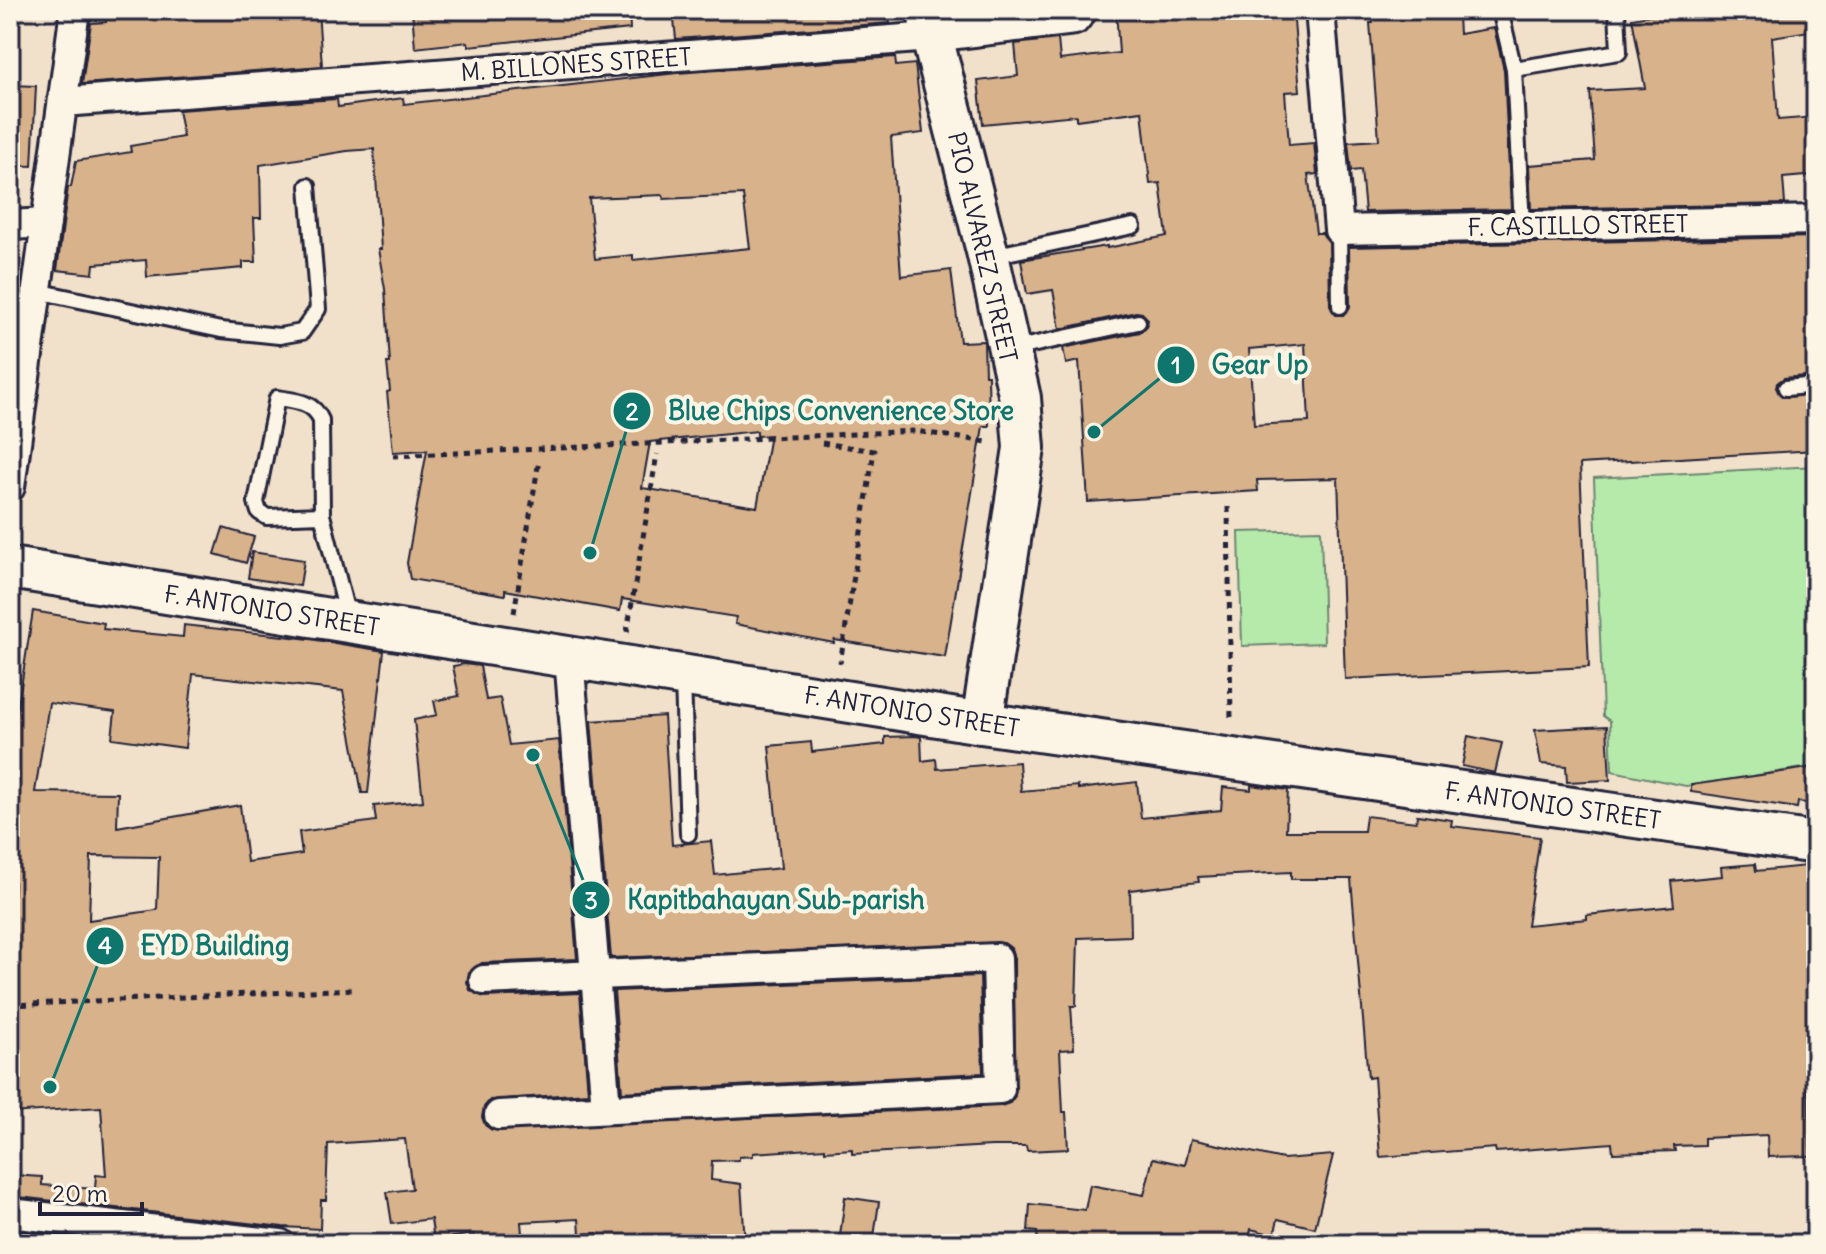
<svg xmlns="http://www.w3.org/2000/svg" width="1826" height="1254" font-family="Delius,sans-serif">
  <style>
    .green { fill: #b6eaab; stroke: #6c8673; stroke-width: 2 }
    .building { fill: #d8b28a; stroke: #22223b; stroke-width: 2; fill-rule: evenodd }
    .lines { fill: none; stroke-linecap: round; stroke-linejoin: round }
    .lane-casing { stroke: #22223b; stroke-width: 20 }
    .street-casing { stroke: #22223b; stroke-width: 34 }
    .secondary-casing { stroke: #22223b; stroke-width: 46 }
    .path { stroke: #22223b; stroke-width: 5; stroke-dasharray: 6 6; stroke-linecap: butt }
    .lane { stroke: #fcf5e5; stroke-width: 14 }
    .street { stroke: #fcf5e5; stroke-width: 28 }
    .secondary { stroke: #fcf5e5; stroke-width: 40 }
    .labels { text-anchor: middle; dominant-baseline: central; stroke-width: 8; stroke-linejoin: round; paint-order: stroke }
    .street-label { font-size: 24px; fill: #22223b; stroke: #fcf5e5 }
    .leader { fill: none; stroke: #0f766e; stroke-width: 3 }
    .callout-dot { fill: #0f766e; stroke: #fcf5e5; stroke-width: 3 }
    .mark-label { font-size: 24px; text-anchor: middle; font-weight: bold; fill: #fff }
    .callout-label { font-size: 26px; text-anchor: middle; font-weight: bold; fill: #0f766e; stroke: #fcf5e5; stroke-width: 8; stroke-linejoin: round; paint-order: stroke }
  </style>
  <rect width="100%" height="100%" fill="#f1e1ca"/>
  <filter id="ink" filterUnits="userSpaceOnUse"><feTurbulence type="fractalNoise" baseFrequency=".0125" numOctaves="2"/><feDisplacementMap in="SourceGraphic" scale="16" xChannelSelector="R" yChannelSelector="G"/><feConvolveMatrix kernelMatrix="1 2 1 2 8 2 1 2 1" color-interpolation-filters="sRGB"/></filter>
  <g filter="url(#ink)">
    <g class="green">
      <polygon points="1816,466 1816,766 1686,786 1612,771 1610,721 1603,716 1594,478"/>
      <polygon points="1321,530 1324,643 1242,646 1239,532"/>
    </g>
    <g class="building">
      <polygon points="105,10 215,10 215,16 318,10 322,66 82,84 91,23 106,22"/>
      <polygon points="412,10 629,10 630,29 469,46 468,42 415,48"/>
      <polygon points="673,10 888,10 890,23 676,39"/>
      <path d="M1116 10H1293L1300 91 1285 92 1289 145 1314 143 1317 174 1308 175 1316 233H1322L1329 243 1330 306 1336 315H1344L1350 307 1349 247 1816 237V375L1784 378 1777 383 1776 388 1783 397 1816 395V450L1580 464 1589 667 1345 679 1338 478 1257 480 1258 491 1088 502 1079 361 1066 364 1063 348 1140 332 1147 326 1148 319 1142 313 1136 312 1060 329 1053 290 1027 294 1021 260 1107 246V248L1167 236 1160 183 1150 184 1142 111 1076 120V115L983 124 978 81 1018 76 1015 44 1058 39 1060 60 1119 53ZM1305 344 1309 422 1254 425 1249 349Z"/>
      <polygon points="1372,10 1441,10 1441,18 1458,16 1459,34 1494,28 1504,70 1511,209 1365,212 1361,170 1351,171 1348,142 1379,140 1370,23 1373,23"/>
      <polygon points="1678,10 1816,10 1816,30 1772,37 1778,120 1816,117 1816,175 1783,178 1785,204 1531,209 1529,165 1595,160 1590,91 1645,88 1632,18"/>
      <path d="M895 57 896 66 915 64 923 133 891 137 901 276 951 270 960 342 984 341 985 375H988L989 426H983L945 657 834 640V643L735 624 736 617 622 599 620 611 505 590V595L410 579 407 563 427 450 393 452 387 392 390 391 387 363H390L385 289 378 249H381L374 149 347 151 260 165 261 218H254L256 262H243V268L147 277 146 260 94 264 93 274 57 270 68 187H71L76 161 131 152 130 146 183 137 178 110 337 99 338 107 403 98 404 104 677 73ZM663 195 664 199 743 195 750 248 633 260V255L595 259 589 198ZM757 431V436L770 435 757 507 642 488 650 442Z"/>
      <polygon points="10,85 36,86 32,166 10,165"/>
      <polygon points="223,528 254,537 246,563 215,554"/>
      <polygon points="252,552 304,560 300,586 248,578"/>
      <path d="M33 611 104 623 103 629 183 637 184 625 310 639 384 651 368 793H362L343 691 193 674 185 748 112 738 115 712 49 703 35 792 118 793 117 827 240 805 247 862 302 854 299 832 376 821 374 806 423 801 414 720 437 715 434 701 459 696 453 666 464 664 480 666 486 700 500 698 509 745 559 740 577 959 482 963 469 972 467 982 470 990 484 997 580 993 588 1093 490 1100 484 1107 482 1117 485 1125 492 1130 1001 1106 1010 1103 1015 1096 1014 958 1011 948 1004 943 611 958 591 721 664 716 672 845 711 841 715 875 781 868 769 746 811 742 812 752 885 744V737L915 736 921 737 922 761 936 759 937 769 1019 762 1021 791 1078 786V789L1137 782 1141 818 1221 810 1223 787 1251 790V785L1288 790 1286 831H1364L1366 816 1416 822 1417 815 1452 820 1451 826 1540 837 1527 925 1587 919V915L1674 906 1671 881 1722 876 1721 867 1755 864 1756 871 1816 865V1056H1807L1810 1156 1768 1157 1767 1135 1704 1138V1145L1674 1146 1675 1151 1613 1153 1612 1143 1496 1152 1495 1148 1380 1157 1374 1077 1368 1078 1351 879H1291V872L1198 877 1199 882 1130 890 1131 936 1078 938 1076 1006H1071L1074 1049 1060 1050 1063 1112H1066L1068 1149 1027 1151 1026 1146H992L852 1154V1149L825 1151V1148L753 1153V1156L739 1157V1160L712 1161 711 1180 741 1184 745 1242 663 1244V1237L597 1242V1233L580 1234 579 1219 521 1222 522 1234 474 1240V1234L434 1240 431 1219 392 1224 387 1192 412 1189 405 1139 328 1144 326 1200H321L320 1229 283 1227 10 1196V1175L42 1177V1185L95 1189 96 1175 106 1176 101 1107 10 1113V1066L15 1065 10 1002V929H13L15 855H10V756ZM91 856 159 857 157 910 89 920Z"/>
      <polygon points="1607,726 1610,780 1567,782 1566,766 1541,764 1535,730"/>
      <polygon points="1468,736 1502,743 1495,773 1462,766"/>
      <polygon points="1816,767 1816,804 1798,802 1797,808 1691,792 1691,785"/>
      <polygon points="980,976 983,1073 622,1092 614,991"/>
      <polygon points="1191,1139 1283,1159 1333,1155 1315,1228 1278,1219 1274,1235 1251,1229 1248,1244 1038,1244 1037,1232 1028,1231 1030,1204 1085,1210 1090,1185 1144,1195 1153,1158 1185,1165"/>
      <polygon points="845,1197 879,1202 873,1244 839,1244"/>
      <polygon points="10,1230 131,1244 10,1244"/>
    </g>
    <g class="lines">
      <g class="lane-casing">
        <g id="lane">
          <polyline points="1500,10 1514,69 1522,226"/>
          <polyline points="1514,69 1619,52 1617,10"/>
          <polyline points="1339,230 1340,306"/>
          <polyline points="992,256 1133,226"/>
          <polyline points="37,291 221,330 279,336 302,332 318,309 308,186"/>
          <polyline points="1013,349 1138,322"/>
          <polyline points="1786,388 1816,385"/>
          <path d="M322 515 267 517 259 512 256 502 277 398C295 401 313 401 321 420L322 515 348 617"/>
          <polyline points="683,679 688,834"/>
        </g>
      </g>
      <g class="street-casing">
        <g id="street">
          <polyline points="1320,10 1339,230 1816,220"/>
          <polyline points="63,102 932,37 1075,20 1083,10"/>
          <polyline points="10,225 46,223"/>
          <polyline points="10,487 75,10"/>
          <polyline points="569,657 606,1108"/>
          <polyline points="484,980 997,958 1000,1089 499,1115"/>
          <polyline points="10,1213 280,1244"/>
        </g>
      </g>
      <g class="secondary-casing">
        <g id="secondary">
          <polyline points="928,10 932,37 987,251 1020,398 1024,448 982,723"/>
          <polyline points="10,568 982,723 1816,843"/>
        </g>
      </g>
      <g class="path">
        <polyline points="822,443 874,451 840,663"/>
        <polyline points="393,456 915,431 987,442"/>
        <polyline points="1228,507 1231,721"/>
        <polyline points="514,613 539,460"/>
        <polyline points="627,632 657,454"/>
        <polyline points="10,1005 355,989"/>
      </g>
      <use href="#lane" class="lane"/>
      <use href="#street" class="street"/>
      <use href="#secondary" class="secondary"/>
    </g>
  </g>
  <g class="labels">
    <g class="street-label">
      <text transform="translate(576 64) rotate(-4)">M. BILLONES STREET</text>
      <text transform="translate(1578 225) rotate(-1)">F. CASTILLO STREET</text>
      <text transform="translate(983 247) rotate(77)">PIO ALVAREZ STREET</text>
      <text transform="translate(272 610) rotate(9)">F. ANTONIO STREET</text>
      <text transform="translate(912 711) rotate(9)">F. ANTONIO STREET</text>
      <text transform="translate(1553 805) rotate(8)">F. ANTONIO STREET</text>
    </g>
  </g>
  <path class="leader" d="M1094 432L1176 365M590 553L632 411M533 755L591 900M50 1087L105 946"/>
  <g class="callout-dot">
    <circle cx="1094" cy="432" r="8"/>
    <circle cx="590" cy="553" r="8"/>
    <circle cx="533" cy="755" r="8"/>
    <circle cx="50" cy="1087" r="8"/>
    <circle cx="1176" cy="365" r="20"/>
    <circle cx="632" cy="411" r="20"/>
    <circle cx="591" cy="900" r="20"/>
    <circle cx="105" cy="946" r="20"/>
  </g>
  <g class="mark-label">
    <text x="1176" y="374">1</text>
    <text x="632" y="420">2</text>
    <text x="591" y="909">3</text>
    <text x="105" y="954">4</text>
  </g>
  <g class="callout-label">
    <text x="1260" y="374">Gear Up</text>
    <text x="841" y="420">Blue Chips Convenience Store</text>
    <text x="776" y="909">Kapitbahayan Sub-parish</text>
    <text x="215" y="955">EYD Building</text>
  </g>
  <rect width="1826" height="1254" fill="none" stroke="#fcf5e5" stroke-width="40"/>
  <rect x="20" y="20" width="1786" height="1214" fill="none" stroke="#22223b" stroke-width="3" filter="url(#ink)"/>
  <path d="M40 1202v12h102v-12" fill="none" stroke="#22223b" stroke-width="4"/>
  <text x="52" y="1202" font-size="24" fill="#22223b" stroke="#fcf5e5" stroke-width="6" paint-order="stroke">20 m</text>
</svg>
